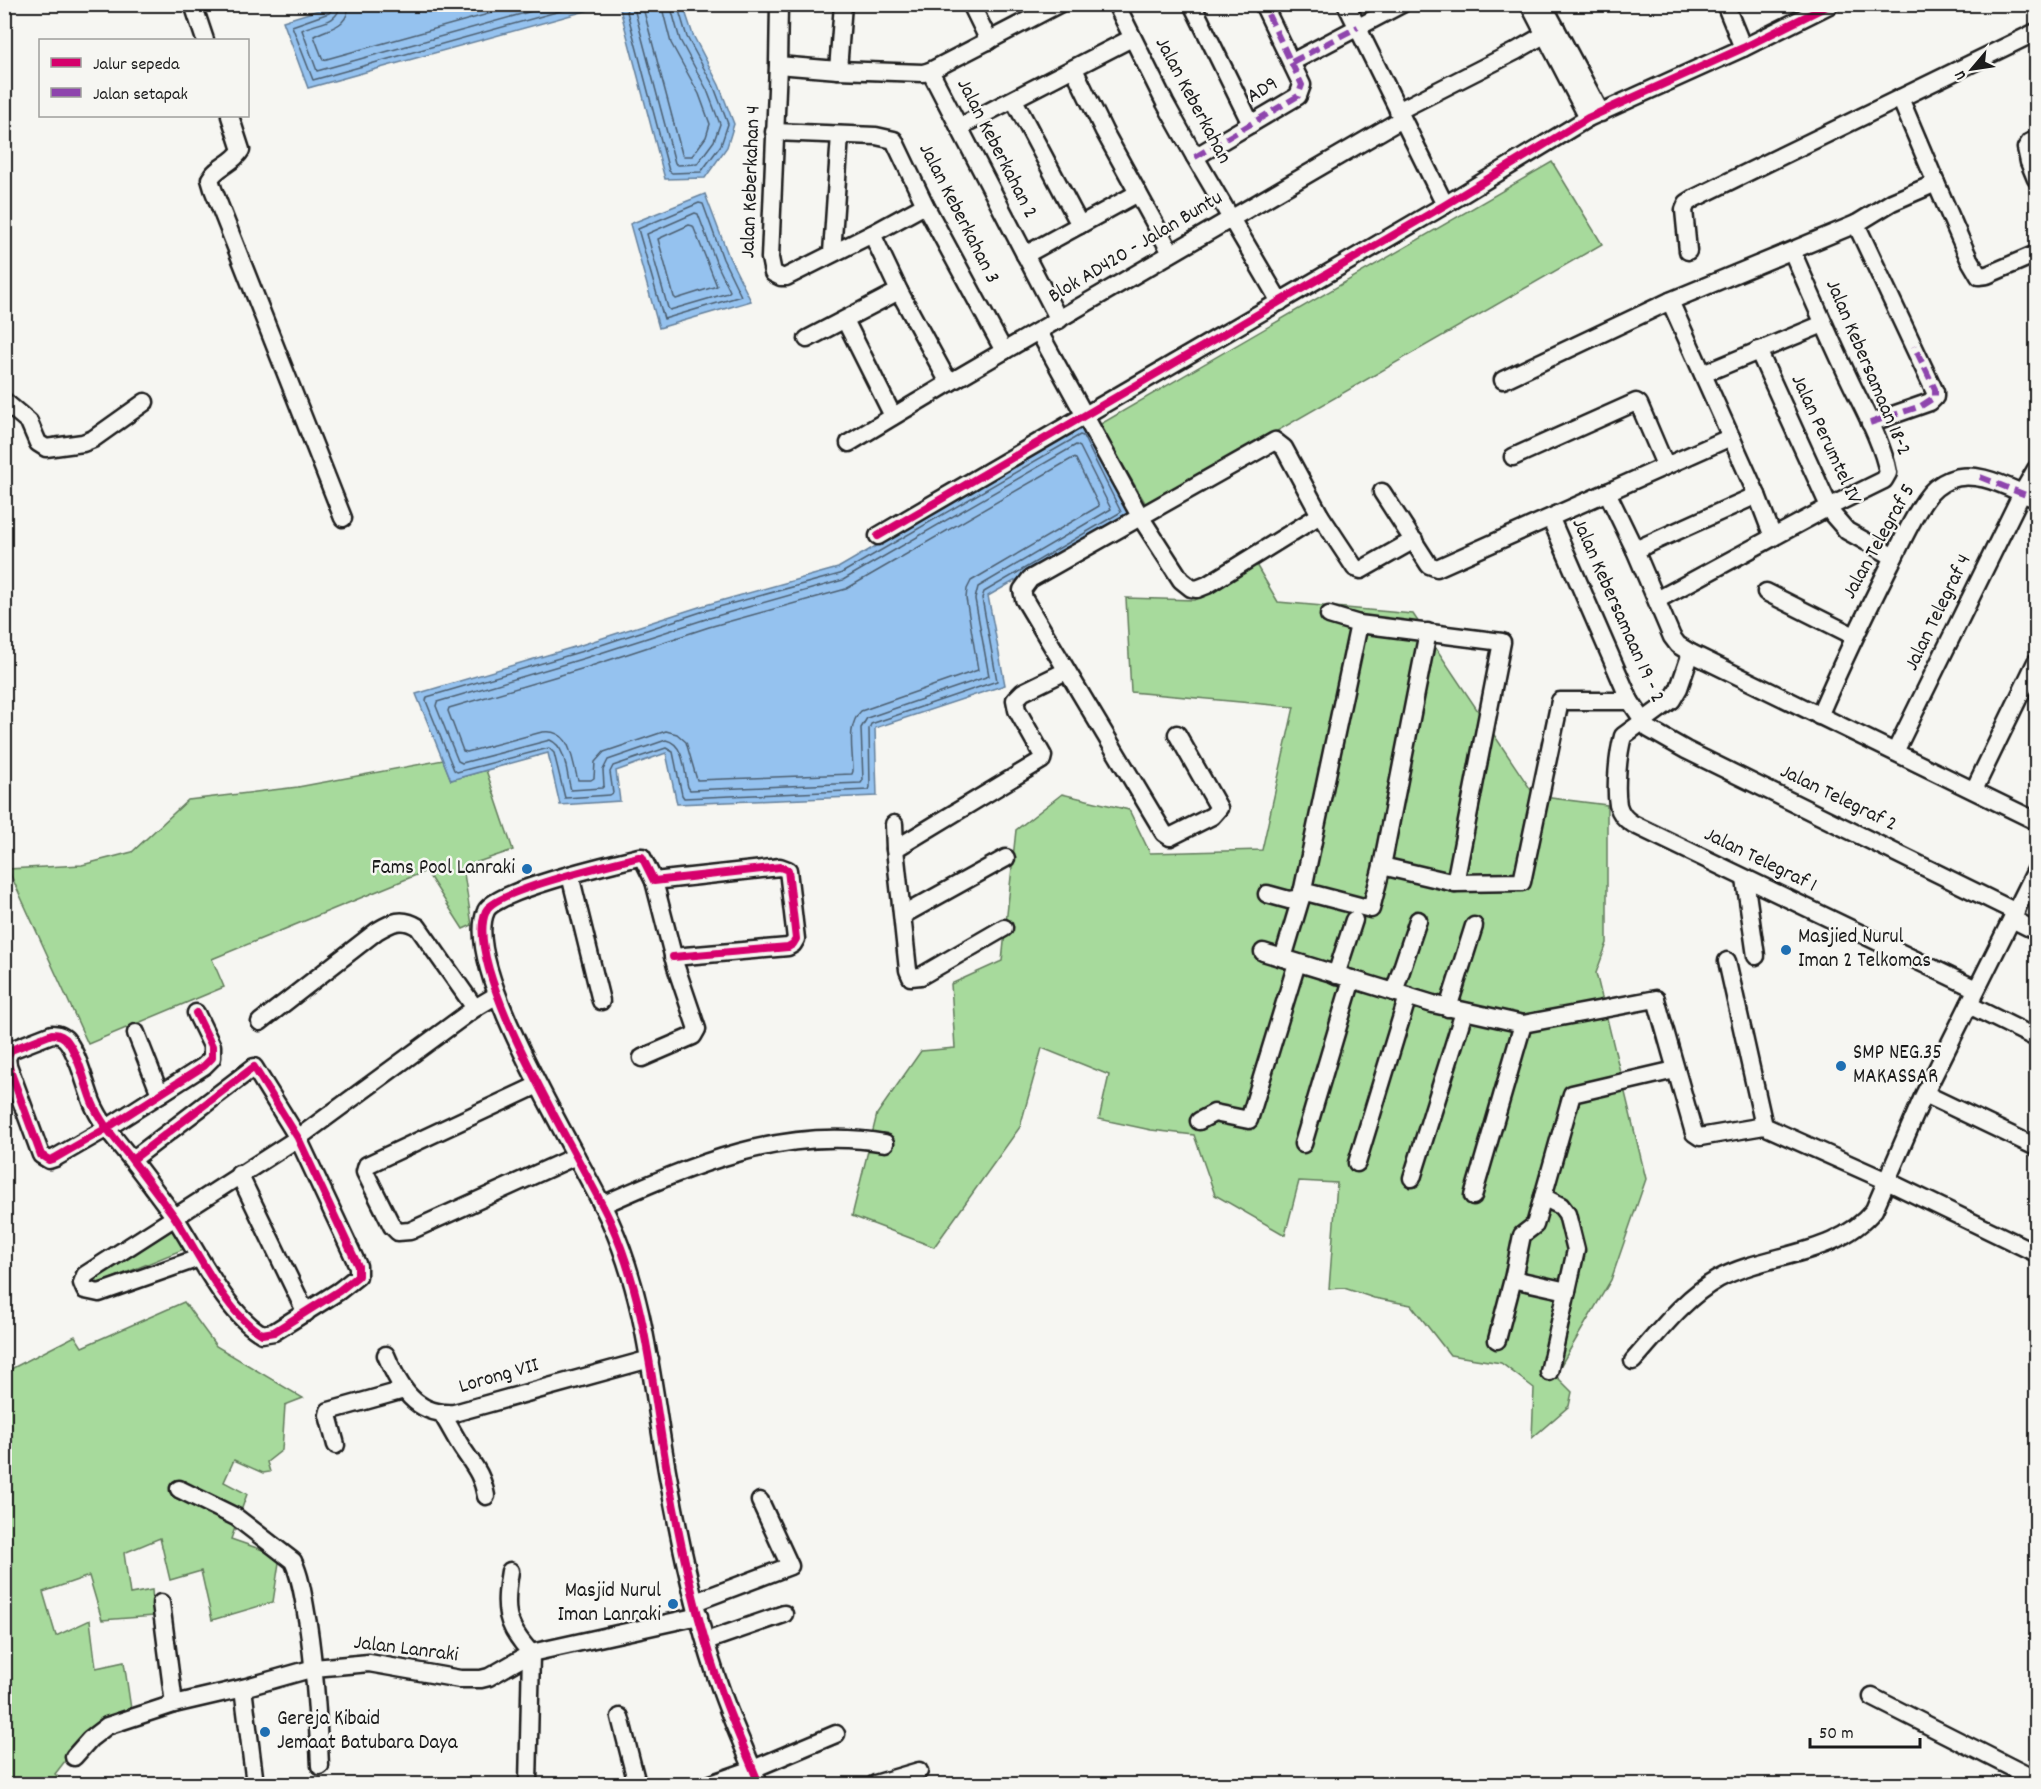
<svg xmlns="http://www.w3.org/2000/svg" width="2041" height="1789" font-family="Dekko,sans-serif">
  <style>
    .green { fill: #a7da9c; stroke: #627b5c; stroke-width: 1.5 }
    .water { fill: #95c2ef; stroke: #65809b; stroke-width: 1.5 }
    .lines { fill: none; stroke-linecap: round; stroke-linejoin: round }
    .shore { stroke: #4c5e70; stroke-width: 1.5 }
    .minor-casing { stroke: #1c1c1c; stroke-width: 21 }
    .minor { stroke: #f6f6f2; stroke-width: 16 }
    .quiet { stroke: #8e44ad; stroke-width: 6; stroke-dasharray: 12 6; stroke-linecap: butt }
    .cycleway-casing { stroke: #f6f6f2; stroke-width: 11 }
    .cycleway { stroke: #d6006c; stroke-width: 8 }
    .poi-dot { fill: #1f6fb2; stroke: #f6f6f2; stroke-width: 2 }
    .labels { text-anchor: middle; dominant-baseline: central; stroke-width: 5; stroke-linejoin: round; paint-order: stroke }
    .street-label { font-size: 21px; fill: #1c1c1c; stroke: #f6f6f2 }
    .poi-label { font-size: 21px; fill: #1c1c1c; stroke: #f6f6f2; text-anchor: start }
  </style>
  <rect width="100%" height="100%" fill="#f6f6f2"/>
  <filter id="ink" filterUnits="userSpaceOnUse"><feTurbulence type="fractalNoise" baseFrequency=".0167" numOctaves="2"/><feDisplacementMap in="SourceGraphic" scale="12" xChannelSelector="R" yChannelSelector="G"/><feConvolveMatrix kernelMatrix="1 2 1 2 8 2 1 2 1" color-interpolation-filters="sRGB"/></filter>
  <g filter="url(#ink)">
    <g class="green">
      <polygon points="1552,162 1602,244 1147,506 1099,425"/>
      <polygon points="1255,563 1278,602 1413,614 1535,796 1607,805 1607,943 1596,973 1646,1179 1611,1280 1555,1375 1572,1392 1569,1406 1532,1438 1534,1388 1501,1363 1450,1355 1411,1305 1374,1298 1344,1288 1329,1289 1337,1183 1299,1181 1285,1235 1215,1195 1194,1135 1151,1130 1099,1119 1109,1075 1042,1048 1020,1127 934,1247 852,1216 877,1114 921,1051 955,1048 951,984 1002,961 1016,830 1062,794 1129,810 1150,853 1262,850 1294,707 1131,692 1126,598 1195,600"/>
      <polygon points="443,760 451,780 486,770 513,850 463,867 472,925 463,929 426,871 212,959 224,987 88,1044 8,869 82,865 132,852 188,800 298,787"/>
      <polygon points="169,1224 184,1249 96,1285 99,1270"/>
      <polygon points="184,1302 216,1346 303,1398 285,1405 282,1450 267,1462 270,1472 263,1473 234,1460 224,1482 247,1494 231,1539 280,1556 273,1602 212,1620 201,1571 170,1580 160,1538 124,1553 130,1594 152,1590 154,1616 102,1620 89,1576 43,1592 56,1636 90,1620 96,1668 124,1662 131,1709 89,1730 55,1774 65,1784 5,1784 5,1372 75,1336 82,1347"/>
    </g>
    <g class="water">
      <polygon points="335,5 599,4 600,7 308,88 283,21"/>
      <polygon points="619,5 683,5 693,35 719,85 734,124 727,147 705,178 665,179"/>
      <polygon points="705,194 729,257 751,301 659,328 630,224"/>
      <polygon points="1084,425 1131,514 988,596 1005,685 875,728 877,796 677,804 666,753 616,771 620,801 560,805 548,753 451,780 416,694 581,645 702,606 838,568"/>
    </g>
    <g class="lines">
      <g class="shore">
        <polyline points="333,4 332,9 329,13 292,26 313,80 585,4"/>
        <path d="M340 4C339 25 315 22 302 30L317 71 557 4"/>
        <path d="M349 4C348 28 330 27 314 36L323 60 524 4"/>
        <polyline points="625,4 669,171 672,173 701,172 721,145 728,124 714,87 687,37 677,4"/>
        <polyline points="633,4 675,163 678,165 697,164 714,141 720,124 707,90 680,40 670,4"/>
        <polyline points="642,4 682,154 684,156 692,156 706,137 710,124 699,94 671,43 661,4"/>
        <polygon points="699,203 703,204 723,259 741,296 664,319 638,229"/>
        <polygon points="695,213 698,214 716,262 730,291 728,293 670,310 668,308 647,234"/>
        <polygon points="689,225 693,226 717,286 676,299 674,297 658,239"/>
        <polygon points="1080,435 1083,436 1121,512 984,592 982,598 997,681 871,724 869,729 870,787 869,790 684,798 682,795 673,752 666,748 613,766 610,772 613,793 610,795 565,798 554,753 549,748 457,772 454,770 426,701 427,697 583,651 704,611 840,574"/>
        <path d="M1076 445 1080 447 1111 509 978 587 975 599 989 676 867 718 861 728 863 780 861 783 690 790 688 787C684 772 685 744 666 740L608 760 603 770 604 786 602 788 571 790C566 774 567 747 550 740L462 763 458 761 436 706 437 702 585 658 706 619 843 580Z"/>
        <path d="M1073 458 1076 459 1099 506 971 581 967 589 966 598 978 670 861 711C846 725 853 752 853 771L852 774 697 780 686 742 677 734 666 731 604 752 595 762 594 778 591 780H578C571 759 572 728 542 732L467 752 463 751 448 711 449 708 588 667 709 627 846 589Z"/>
      </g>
      <g class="minor-casing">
        <g id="minor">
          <polyline points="193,4 205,40"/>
          <polyline points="779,4 778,65 770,258 773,273 781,277 786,277 872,234 925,205"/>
          <polyline points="971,4 989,41"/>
          <polyline points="1116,4 1165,103 1195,157 1280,302"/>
          <polyline points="1192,4 1251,124"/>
          <polyline points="1346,4 1445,205"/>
          <polyline points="1529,4 1588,118"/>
          <polyline points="1543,4 1601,113"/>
          <polyline points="1725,4 1743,48"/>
          <polyline points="1292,62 1402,4"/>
          <polyline points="778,65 838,70 923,73 930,71 1059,4"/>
          <polyline points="1074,69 1104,131 1171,253"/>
          <polyline points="838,70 843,4"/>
          <polyline points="930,71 1059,320"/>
          <polyline points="1900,98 1936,183"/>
          <polyline points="1014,100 1080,225"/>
          <polyline points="1398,111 1516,51 1556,28"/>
          <path d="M230 116 241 150C233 164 217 166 210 179L213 189 343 518"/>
          <polyline points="959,127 1132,38"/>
          <polyline points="774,132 876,136 894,140 925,205 1004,351"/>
          <polyline points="2036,140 2030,142 2026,148 2029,162 2036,179"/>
          <polyline points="1195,157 1298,96 1302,85 1263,4"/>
          <polyline points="872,234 899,291 949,383"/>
          <polyline points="1688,251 1684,210 1687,203 1695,198 2036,32"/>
          <polyline points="832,253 840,135"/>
          <polyline points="1025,255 1138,193"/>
          <polyline points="1670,301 1757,495 1773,537"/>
          <polyline points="845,320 893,416"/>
          <polyline points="1039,332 1141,518 1181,580 1191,588 1197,589 1207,585 1320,515"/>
          <polyline points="807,339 899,291"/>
          <polyline points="1758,350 1833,515 1847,531 1894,557"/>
          <polyline points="1703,374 1823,324"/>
          <polyline points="1503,380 1670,301 1856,224"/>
          <polyline points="4,401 29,422 38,443 46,448 83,443 93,439 145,402"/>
          <polyline points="1870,423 1930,402 1935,397 1935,392 1856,224 1892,202 1936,183 1969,259 1979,276 1987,275 2036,254"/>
          <polyline points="849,443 949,383 1402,119"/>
          <polyline points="1513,457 1636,402 1639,404 1665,465"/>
          <polyline points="1382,492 1429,565 1437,568 1731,437"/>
          <polyline points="1607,492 1635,550 1672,637 1678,645 1691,653 2036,821"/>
          <polyline points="1551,519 1630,701 1649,729 1686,750 2016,912"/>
          <polyline points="878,536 1445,205 1588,118 1743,48 1831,4"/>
          <polyline points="1635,550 1757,495"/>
          <polyline points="1766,592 1854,636"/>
          <path d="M1657 600 1829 507 1884 480 1888 473C1883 444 1864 410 1851 383 1830 339 1811 295 1792 251"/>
          <polyline points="1329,615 1359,624"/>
          <path d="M1691 653 1679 688 1672 700 1623 736C1618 754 1615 787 1618 805 1620 813 1626 820 1633 824L1976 989"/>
          <path d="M1819 716C1841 665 1865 615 1890 565 1901 544 1911 520 1925 500 1931 491 1939 484 1949 480 1977 468 2010 489 2036 499"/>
          <polyline points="1177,734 1219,808 1212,816 1170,837 1164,833 1024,599 1022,590 1030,579 1275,441 1284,448 1320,515 1355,568 1361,570 1414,540"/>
          <polyline points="1895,752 2022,493 2036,469"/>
          <polyline points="1974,790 2036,662"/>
          <polyline points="894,824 895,849 908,970 911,977 921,976 1004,928"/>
          <polyline points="895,849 1042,760 1043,756 1017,710 1015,700 1023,692 1066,671"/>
          <polyline points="570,875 601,1001"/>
          <polyline points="1745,879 1756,956"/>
          <polyline points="1455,883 1522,882 1560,701 1630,701"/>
          <polyline points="1302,891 1371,909 1382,866"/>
          <polyline points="1267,894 1289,900 1301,898 1359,624 1502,642 1455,883 1382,866 1428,632"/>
          <polyline points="903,915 1006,858"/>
          <polyline points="2012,919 2036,931"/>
          <polyline points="1263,952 1433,1004 1523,1024 1656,999 1694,1133 1700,1137 1764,1126 1887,1181 2036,1253"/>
          <path d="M673 957 788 947 793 944 796 939 788 870 780 867 654 881 642 857H639C614 863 494 891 486 911 460 968 583 1161 610 1221 647 1302 652 1389 668 1476 681 1549 697 1624 722 1693 733 1724 747 1754 759 1784"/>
          <polyline points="1283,958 1301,898"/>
          <polyline points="1727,961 1764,1126"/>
          <polyline points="1336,975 1354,920"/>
          <polyline points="1394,992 1418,920"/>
          <polyline points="1969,1005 2036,1038"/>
          <polyline points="1448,1008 1474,926"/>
          <path d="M260 1022 377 931C392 922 402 917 418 927L475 1008"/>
          <polyline points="136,1033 160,1094"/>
          <polyline points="642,1058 693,1036 697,1029 676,967 654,881"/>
          <polyline points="538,1085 367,1165 365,1172 392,1226 398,1232 410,1231 576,1156"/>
          <polyline points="1925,1094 2036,1147"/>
          <polyline points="1199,1121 1214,1113 1249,1120 1297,963"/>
          <polyline points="1303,1144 1352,979"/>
          <path d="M132 1160C146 1178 160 1197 174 1216 197 1250 226 1314 262 1334L274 1332 339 1291 358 1276V1266L298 1138 254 1067 132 1160C118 1142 101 1124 92 1102 85 1084 79 1057 68 1042 64 1036 59 1034 52 1034L11 1050 7 1058 8 1065 41 1155 49 1160 55 1158 107 1128 204 1066 212 1058V1046L196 1013"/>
          <polyline points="1357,1163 1408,996"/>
          <polyline points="239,1174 306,1313"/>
          <polyline points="1412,1178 1464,1012"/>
          <polyline points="1473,1196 1523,1024"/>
          <polyline points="1543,1197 1561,1206 1567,1214 1576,1250 1549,1372"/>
          <path d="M602 1205C692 1165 785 1125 885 1143"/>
          <polyline points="199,1258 99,1293 85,1290 82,1283 85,1275 298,1138 475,1008 497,995"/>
          <polyline points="1513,1279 1567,1291"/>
          <polyline points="1497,1340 1513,1279 1522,1235 1535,1225 1572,1094 1675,1070"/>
          <path d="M386 1355C399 1386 415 1416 454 1413L650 1359"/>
          <path d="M1633 1361C1659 1332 1684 1298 1718 1279 1769 1252 1836 1257 1874 1210L1922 1099 2036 870"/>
          <path d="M442 1414C449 1425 455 1437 462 1448 474 1466 482 1474 486 1496"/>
          <polyline points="336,1445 328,1415 329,1411 404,1390"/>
          <path d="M179 1489 236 1517 293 1561C302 1580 304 1603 308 1624 315 1671 318 1719 320 1766"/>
          <path d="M510 1571C504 1608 504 1624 531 1653L528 1784"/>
          <polyline points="695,1602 790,1566 760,1501"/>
          <polyline points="161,1603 174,1704"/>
          <polyline points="706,1641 784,1614"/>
          <polyline points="243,1688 255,1784"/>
          <polyline points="1872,1697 2036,1780"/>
          <polyline points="620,1717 637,1784"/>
          <polyline points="74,1757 90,1739 107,1726 174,1704 243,1688 314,1668 369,1663 460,1679 481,1679 489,1677 531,1653 699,1616"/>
          <polyline points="710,1784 753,1769 836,1734"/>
          <polyline points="875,1784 919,1771"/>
        </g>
      </g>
      <use href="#minor" class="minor"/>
      <g class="quiet">
        <polyline points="1292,62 1358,27"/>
        <polyline points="1195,157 1298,96 1302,85 1263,4"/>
        <polyline points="1870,423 1921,406 1935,397 1935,389 1914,346"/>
        <polyline points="1980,477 2036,499"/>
      </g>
      <g class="cycleway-casing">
        <g id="cycleway">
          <polyline points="878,536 1445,205 1588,118 1743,48 1831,4"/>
          <path d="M673 957 788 947 793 944 796 939 788 870 780 867 654 881 642 857H639C614 863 494 891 486 911 460 968 583 1161 610 1221 647 1302 652 1389 668 1476 681 1549 697 1624 722 1693 733 1724 747 1754 759 1784"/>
          <path d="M132 1160C146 1178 160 1197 174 1216 197 1250 226 1314 262 1334L274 1332 339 1291 358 1276V1266L298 1138 254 1067 132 1160C118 1142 101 1124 92 1102 85 1084 79 1057 68 1042 64 1036 59 1034 52 1034L11 1050 7 1058 8 1065 41 1155 49 1160 55 1158 107 1128 204 1066 212 1058V1046L196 1013"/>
        </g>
      </g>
      <use href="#cycleway" class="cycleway"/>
    </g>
  </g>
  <g class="poi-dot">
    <circle cx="527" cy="869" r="6"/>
    <circle cx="1786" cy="950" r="6"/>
    <circle cx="1841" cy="1066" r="6"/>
    <circle cx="673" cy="1604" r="6"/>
    <circle cx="265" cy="1732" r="6"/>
  </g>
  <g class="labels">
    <g class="street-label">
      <text transform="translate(1263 91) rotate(-31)">AD9</text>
      <text transform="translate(1192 101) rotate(62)">Jalan Keberkahan</text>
      <text transform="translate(996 149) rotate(63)">Jalan Keberkahan 2</text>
      <text transform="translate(752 182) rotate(-88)">Jalan Keberkahan 4</text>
      <text transform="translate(958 214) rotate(63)">Jalan Keberkahan 3</text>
      <text transform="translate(1136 248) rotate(-31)">Blok AD420 - Jalan Buntu</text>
      <text transform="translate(1867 368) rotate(67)">Jalan Kebersamaan 18-2</text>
      <text transform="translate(1825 440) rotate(65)">Jalan Perumtel IV</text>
      <text transform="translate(1880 542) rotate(-61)">Jalan Telegraf 5</text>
      <text transform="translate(1617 611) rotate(66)">Jalan Kebersamaan 19 - 2</text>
      <text transform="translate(1939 613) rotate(-64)">Jalan Telegraf 4</text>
      <text transform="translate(1838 799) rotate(26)">Jalan Telegraf 2</text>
      <text transform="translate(1760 861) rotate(26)">Jalan Telegraf 1</text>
      <text transform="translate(499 1377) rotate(-16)">Lorong VII</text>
      <text transform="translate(406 1650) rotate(7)">Jalan Lanraki</text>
    </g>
    <g class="poi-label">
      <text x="515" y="869" text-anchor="end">Fams Pool Lanraki</text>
      <text x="1798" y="938">Masjied Nurul<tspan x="1798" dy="24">Iman 2 Telkomas</tspan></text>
      <text x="1853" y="1054">SMP NEG.35<tspan x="1853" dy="24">MAKASSAR</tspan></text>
      <text x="661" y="1592" text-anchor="end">Masjid Nurul<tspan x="661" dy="24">Iman Lanraki</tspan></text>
      <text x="277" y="1720">Gereja Kibaid<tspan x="277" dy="24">Jemaat Batubara Daya</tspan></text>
    </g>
  </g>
  <rect width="2041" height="1789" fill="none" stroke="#f6f6f2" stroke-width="24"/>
  <rect x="12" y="12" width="2017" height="1765" fill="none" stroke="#1c1c1c" stroke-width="2" filter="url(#ink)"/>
  <rect x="39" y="39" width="210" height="78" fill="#f6f6f2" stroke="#9f9f9c" stroke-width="1.5"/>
  <rect x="51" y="58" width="30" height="9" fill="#d6006c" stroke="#9f9f9c" stroke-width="1.5"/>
  <text x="93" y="69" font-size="18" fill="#1c1c1c">Jalur sepeda</text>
  <rect x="51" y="88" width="30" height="9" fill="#8e44ad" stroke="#9f9f9c" stroke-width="1.5"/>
  <text x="93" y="99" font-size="18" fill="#1c1c1c">Jalan setapak</text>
  <g transform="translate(1972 69) rotate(241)" stroke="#f6f6f2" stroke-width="4.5" paint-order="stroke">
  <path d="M0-4.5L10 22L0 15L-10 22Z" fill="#1c1c1c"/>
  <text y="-9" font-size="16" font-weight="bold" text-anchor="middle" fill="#1c1c1c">U</text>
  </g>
  <path d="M1810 1738v9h110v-9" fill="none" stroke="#1c1c1c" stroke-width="3"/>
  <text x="1819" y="1738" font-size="18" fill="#1c1c1c" stroke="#f6f6f2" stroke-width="4.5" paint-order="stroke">50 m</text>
</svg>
